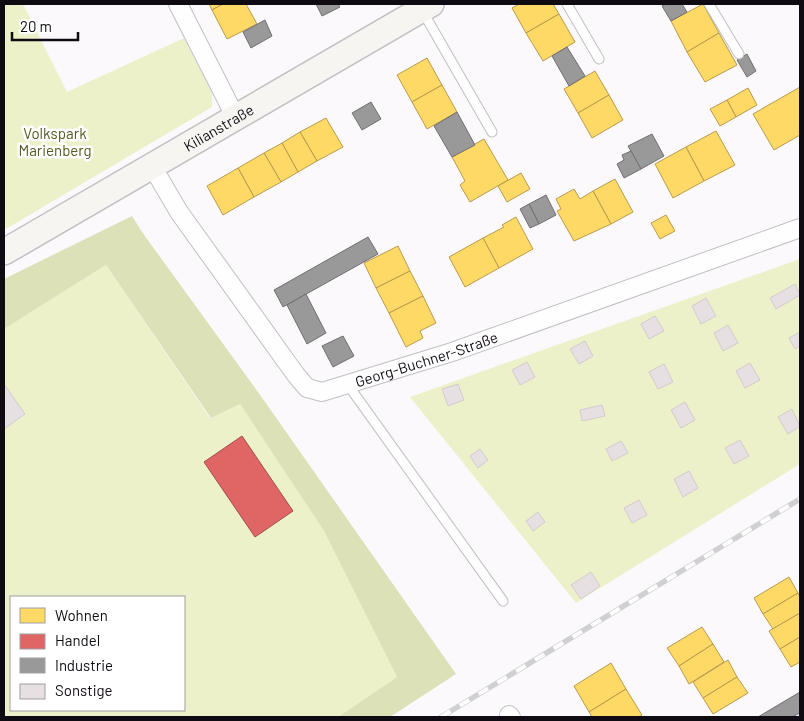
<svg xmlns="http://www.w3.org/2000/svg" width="804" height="721" font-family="Barlow,sans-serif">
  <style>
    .green { fill: #ecf1c9; fill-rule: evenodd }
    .forest { fill: #dde1b8 }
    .homes { fill: #ffd966; stroke: #b79b4d }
    .shops { fill: #e06666; stroke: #a24b4d }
    .industry { fill: #999; stroke: #706e71 }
    .building { fill: #e6e0e3; stroke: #d2cbcf }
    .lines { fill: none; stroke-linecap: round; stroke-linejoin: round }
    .lane-casing { stroke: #c2bfc4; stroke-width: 11 }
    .street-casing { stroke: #c2bfc4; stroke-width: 20 }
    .secondary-casing { stroke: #c2bfc4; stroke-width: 28 }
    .lane { stroke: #fefeff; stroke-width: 9 }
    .street { stroke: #fefeff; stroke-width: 18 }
    .secondary { stroke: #f7f5f2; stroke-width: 25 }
    .rail-casing { stroke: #d0cfd1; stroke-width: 5.5 }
    .rail { stroke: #fff; stroke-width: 4; stroke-dasharray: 11; stroke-linecap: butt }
    .labels { text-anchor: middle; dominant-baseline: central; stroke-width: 5; stroke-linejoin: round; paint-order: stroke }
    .street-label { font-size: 15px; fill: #100b13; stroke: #fff }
    .park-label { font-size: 15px; fill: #555a21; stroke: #fff }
  </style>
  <rect width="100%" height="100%" fill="#fbf9fc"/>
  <g class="green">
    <polygon points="4,4 23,4 67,92 184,38 212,93 212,107 4,230"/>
    <polygon points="800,259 800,464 576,603 410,397"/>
    <path d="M106 265 210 418 240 404 324 531 397 677 338 717H4V329ZM11 597H184V710H11Z"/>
  </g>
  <polygon class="forest" points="132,216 142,232 263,399 456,674 390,717 338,717 397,677 324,531 240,404 211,418 106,265 4,329 4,279"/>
  <g class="homes">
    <polygon points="209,4 223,4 212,10"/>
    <polygon points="223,4 246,4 257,24 227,39 212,10"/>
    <polygon points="519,4 553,4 559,14 526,33 512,8"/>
    <polygon points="703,4 719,33 687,52 671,21"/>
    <polygon points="559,14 575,42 543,61 526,33"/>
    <polygon points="719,33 737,65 705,82 687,52"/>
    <polygon points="427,58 442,85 412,102 397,75"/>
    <polygon points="595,71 609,95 578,113 564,89"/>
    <polygon points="442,85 457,112 427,129 412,102"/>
    <polygon points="800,87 800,135 774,150 753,114"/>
    <polygon points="748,88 757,105 736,117 727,100"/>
    <polygon points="609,95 623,120 592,138 578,113"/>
    <polygon points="727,100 736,117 720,126 710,109"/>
    <polygon points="326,118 343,147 317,161 300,132"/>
    <polygon points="716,131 735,165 704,181 686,147"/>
    <polygon points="300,132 317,161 298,172 282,143"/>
    <polygon points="484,139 508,180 470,202 460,185 465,181 452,157"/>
    <polygon points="282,143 298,172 281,182 264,153"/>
    <polygon points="686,147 704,181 673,198 655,164"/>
    <polygon points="264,153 281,182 254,197 238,168"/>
    <polygon points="238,168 254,197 223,215 207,186"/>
    <polygon points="521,173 530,189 507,202 498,186"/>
    <polygon points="615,179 633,212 611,224 593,191"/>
    <polygon points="574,189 580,199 593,191 611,224 574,241 557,211 561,209 556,199"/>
    <polygon points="666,215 675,231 660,239 651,223"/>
    <polygon points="516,217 533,249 499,268 483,238 504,227 502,225"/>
    <polygon points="483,238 499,268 465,287 449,257"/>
    <polygon points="398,246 410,271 376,288 364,263"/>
    <polygon points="410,271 423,296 389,313 376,288"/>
    <polygon points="423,296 436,323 420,331 423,338 406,347 389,313"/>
    <polygon points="789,577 798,593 763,614 754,598"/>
    <polygon points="798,593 800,597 800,613 773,629 763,614"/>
    <polygon points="800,613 800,637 780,649 769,631"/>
    <polygon points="702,627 713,644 679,666 667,648"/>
    <polygon points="800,637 800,662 791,667 780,649"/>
    <polygon points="713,644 724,662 689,684 679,666"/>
    <polygon points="728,660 737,677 703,698 693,682"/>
    <polygon points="611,663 626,689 589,712 574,686"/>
    <polygon points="737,677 748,693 713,714 703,698"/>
    <polygon points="626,689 642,715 638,717 592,717 589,712"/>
  </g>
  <polygon class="shops" points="242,436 293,511 255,537 204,462"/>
  <g class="industry">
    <polygon points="316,4 338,4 340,7 322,16"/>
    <polygon points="666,4 682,4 687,12 671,21 662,6"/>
    <polygon points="265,20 272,36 251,48 243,32"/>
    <polygon points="567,47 585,76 569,86 552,56"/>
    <polygon points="747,54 756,71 747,77 737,60"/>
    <polygon points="371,102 381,119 362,130 352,113"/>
    <polygon points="457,112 475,145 452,157 434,126"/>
    <polygon points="652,134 664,156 641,169 628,146"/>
    <polygon points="631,151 641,169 624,178 617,164 624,160 622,155"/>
    <polygon points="546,195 556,215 539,224 529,204"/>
    <polygon points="529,204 539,224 530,228 520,209"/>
    <polygon points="368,237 378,254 283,307 274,290"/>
    <polygon points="306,294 326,333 307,344 287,305"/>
    <polygon points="343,336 354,356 333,367 322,346"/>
    <polygon points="800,692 800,713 792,717 758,717"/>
  </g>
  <g class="building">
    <polygon points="795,284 800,295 776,309 770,298"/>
    <polygon points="706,298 716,316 701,324 692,306"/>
    <polygon points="655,316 664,331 649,339 641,324"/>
    <polygon points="728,325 738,343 723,351 714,333"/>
    <polygon points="800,332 800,346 795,349 789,338"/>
    <polygon points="585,341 593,356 579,364 570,349"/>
    <polygon points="527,362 535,377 520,385 512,370"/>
    <polygon points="750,363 760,380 745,388 736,371"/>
    <polygon points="664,364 673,382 658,389 649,372"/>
    <polygon points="4,384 25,414 4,429"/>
    <polygon points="458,384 464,400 448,406 442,389"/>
    <polygon points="685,402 695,420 681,428 671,410"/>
    <polygon points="602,405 605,416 582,421 580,410"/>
    <polygon points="792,409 800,426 788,434 778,417"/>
    <polygon points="740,440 749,456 734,464 725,448"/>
    <polygon points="621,441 628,453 612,461 606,449"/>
    <polygon points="480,449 488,460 478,468 470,456"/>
    <polygon points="689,471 698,488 683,497 674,479"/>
    <polygon points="639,500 647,515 632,523 624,508"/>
    <polygon points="538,512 545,522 533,531 526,521"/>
    <polygon points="591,572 600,586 581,599 571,585"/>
  </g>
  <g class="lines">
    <g class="lane-casing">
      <g id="lane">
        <polyline points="567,4 599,59"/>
        <polyline points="709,4 739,54"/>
        <polyline points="423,12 492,132"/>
        <polyline points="348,385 503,601"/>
      </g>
    </g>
    <g class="street-casing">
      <g id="street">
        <polyline points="178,4 236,118"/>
        <path id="s1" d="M152 166 179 212 296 375 307 388 322 392 452 352 800 228"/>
        <polyline points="509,715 511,717"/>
      </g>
    </g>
    <g class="secondary-casing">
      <g id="secondary">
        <path id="s2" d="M4 252 431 4"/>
      </g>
    </g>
    <use href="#lane" class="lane"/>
    <use href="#street" class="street"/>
    <use href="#secondary" class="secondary"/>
    <g class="rail-casing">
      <polyline id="rail" points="441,717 800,499"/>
    </g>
    <use href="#rail" class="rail"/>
  </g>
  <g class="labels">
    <g class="street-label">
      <text stroke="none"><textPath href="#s2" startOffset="248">Kilianstraße</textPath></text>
      <text stroke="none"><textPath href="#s1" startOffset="396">Georg-Buchner-Straße</textPath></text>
    </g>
    <g class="park-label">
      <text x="55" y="133">Volkspark<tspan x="55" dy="17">Marienberg</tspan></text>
    </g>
  </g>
  <rect width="804" height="721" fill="none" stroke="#100b13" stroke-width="10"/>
  <rect x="10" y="596" width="175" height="115" fill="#ffffff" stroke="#9f9da1"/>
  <rect x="20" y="608" width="25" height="15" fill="#ffd966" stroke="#9f9da1"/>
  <text x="55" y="621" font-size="15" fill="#100b13">Wohnen</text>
  <rect x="20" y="634" width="25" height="15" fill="#e06666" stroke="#9f9da1"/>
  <text x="55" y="646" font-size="15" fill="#100b13">Handel</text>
  <rect x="20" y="658" width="25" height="15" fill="#999999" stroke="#9f9da1"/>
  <text x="55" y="671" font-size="15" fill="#100b13">Industrie</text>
  <rect x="20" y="684" width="25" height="15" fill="#e6e0e3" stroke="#9f9da1"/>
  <text x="55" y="696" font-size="15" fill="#100b13">Sonstige</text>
  <path d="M12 32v8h66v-8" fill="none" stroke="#100b13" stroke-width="2.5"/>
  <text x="20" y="32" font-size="15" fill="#100b13" stroke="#ffffff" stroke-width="4" paint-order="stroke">20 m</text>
</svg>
